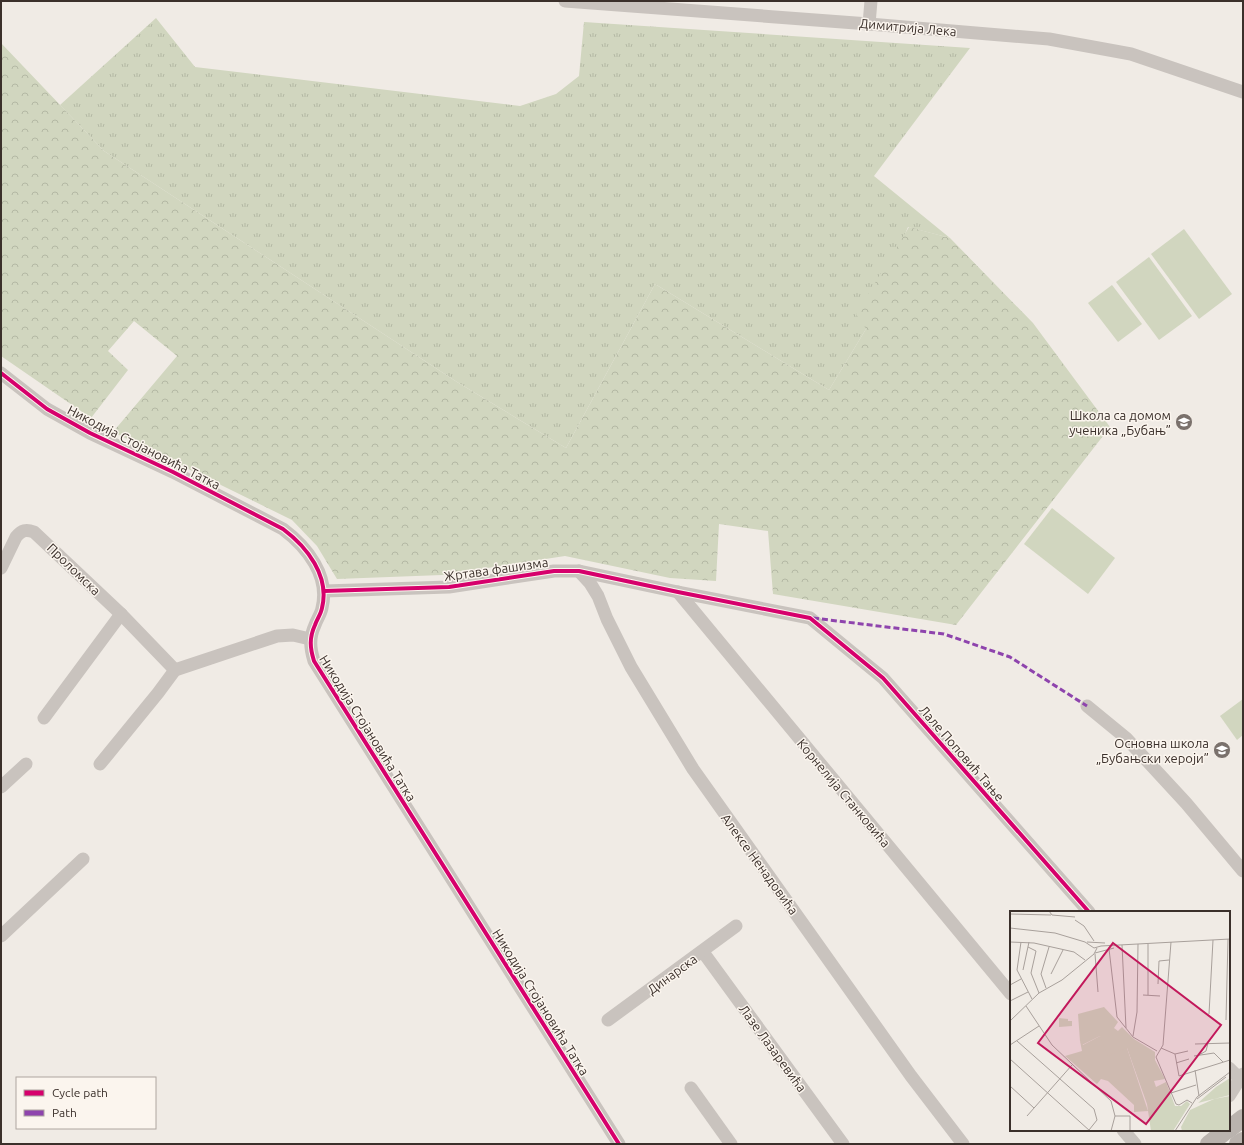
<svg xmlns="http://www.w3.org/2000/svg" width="1244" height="1145" font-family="Ubuntu,sans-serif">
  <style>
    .grass { fill: url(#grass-tufts) }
    .forest { fill: url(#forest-crowns) }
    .pitch { fill: #d1d6bf }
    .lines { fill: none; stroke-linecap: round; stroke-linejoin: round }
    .minor { stroke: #c9c3be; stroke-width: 13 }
    .secondary { stroke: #bab3ae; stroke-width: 18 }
    .quiet { stroke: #8e44ad; stroke-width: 3; stroke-dasharray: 6 3; stroke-linecap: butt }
    .cycleway-casing { stroke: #fbf5ee; stroke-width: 6 }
    .cycleway { stroke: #d6006c; stroke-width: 4 }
    .labels { text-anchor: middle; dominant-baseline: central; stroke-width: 3; stroke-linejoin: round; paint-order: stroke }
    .street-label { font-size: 13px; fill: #3b302b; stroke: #fbf5ee }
    .poi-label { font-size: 13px; fill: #3b302b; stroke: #fbf5ee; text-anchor: end }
    .inset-road { fill: none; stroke: #a8a09b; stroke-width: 1 }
    .view { fill: #c2185b; fill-opacity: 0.15; stroke: #c2185b; stroke-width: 2 }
    .inset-edge { fill: none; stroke: #3b302b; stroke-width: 2 }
  </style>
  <defs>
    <pattern id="grass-tufts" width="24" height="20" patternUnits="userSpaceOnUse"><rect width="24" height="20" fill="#d1d6bf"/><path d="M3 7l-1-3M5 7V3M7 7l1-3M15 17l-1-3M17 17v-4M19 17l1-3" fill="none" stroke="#b4b8a4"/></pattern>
    <pattern id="forest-crowns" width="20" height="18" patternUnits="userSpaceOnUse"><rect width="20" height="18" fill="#d1d6bf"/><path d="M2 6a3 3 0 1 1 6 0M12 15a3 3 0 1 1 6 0" fill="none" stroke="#b4b8a4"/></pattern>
  </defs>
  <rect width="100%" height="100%" fill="#f0ebe5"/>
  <polygon class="grass" points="156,18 195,67 520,106 556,94 579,76 584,22 970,48 874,176 950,238 908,227 866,329 829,390 655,284 566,448 457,382 104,151 60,105"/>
  <polygon class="forest" points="1,43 104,151 457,382 566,448 655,284 829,390 866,329 856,314 909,227 950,238 1033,323 1110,427 956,625 773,594 768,531 719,524 716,581 670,578 565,556 442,575 337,579 317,546 292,520 113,432 177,356 134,321 108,351 128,370 91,418 1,356"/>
  <g class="pitch">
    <polygon points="1184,229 1232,294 1199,319 1151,254"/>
    <polygon points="1149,257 1192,316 1159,340 1116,282"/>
    <polygon points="1112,285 1142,324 1118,342 1088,303"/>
    <polygon points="1052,508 1115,558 1088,594 1024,544"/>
    <polygon points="1243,699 1243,735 1237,740 1220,716"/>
  </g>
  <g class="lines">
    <g class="minor">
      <polyline points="565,1 869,24 1049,39 1131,54 1243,92"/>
      <polyline points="869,24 871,1"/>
      <path d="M1 373 47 409 90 433 173 472 283 529C307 547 330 576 322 608 321 614 317 619 315 625 309 638 310 648 314 661L619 1144"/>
      <path d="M1 568 16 537C22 530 26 529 34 532L121 614 175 670"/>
      <polyline points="579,571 590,583 598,596 607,619 631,667 693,769 911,1076 963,1144"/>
      <polyline points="324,591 449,587 554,571 579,571 678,592 810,618 883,678 1089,912"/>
      <polyline points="678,592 1011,994"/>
      <polyline points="1087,706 1126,738 1186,803 1243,871"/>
      <polyline points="44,718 121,614"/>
      <polyline points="100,764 158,693 175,670 277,636 293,635 310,639"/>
      <polyline points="1,787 26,764"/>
      <polyline points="1,936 83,859"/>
      <polyline points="703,952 843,1144"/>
      <polyline points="608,1020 736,926"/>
      <polyline points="1229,1068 1240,1079"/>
      <polyline points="691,1088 731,1144"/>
      <polyline points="1229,1096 1243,1074"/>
      <polyline points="1123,1130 1135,1144"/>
    </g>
    <g class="secondary">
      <polyline points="1229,1129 1243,1118"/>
      <polyline points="1209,1144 1227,1130"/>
      <polyline points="1238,1144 1243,1141"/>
    </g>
    <polyline class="quiet" points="813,618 944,634 1010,657 1087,706"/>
    <g class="cycleway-casing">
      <g id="cycleway">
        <path d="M1 373 47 409 90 433 173 472 283 529C307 547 330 576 322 608 321 614 317 619 315 625 309 638 310 648 314 661L619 1144"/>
        <polyline points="324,591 449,587 554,571 579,571 678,592 810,618 883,678 1089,912"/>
      </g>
    </g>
    <use href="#cycleway" class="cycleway"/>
  </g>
  <defs>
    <g id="school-disc" transform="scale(0.9)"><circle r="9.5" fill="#7a716c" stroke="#fbf5ee"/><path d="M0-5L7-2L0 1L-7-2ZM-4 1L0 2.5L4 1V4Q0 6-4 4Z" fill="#fff"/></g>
  </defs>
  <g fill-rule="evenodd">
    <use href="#school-disc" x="1184" y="422"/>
    <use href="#school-disc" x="1222" y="750"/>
  </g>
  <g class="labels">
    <g class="street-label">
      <text transform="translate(908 27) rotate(5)">Димитрија Лека</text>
      <text transform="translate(144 447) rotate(27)">Никодија Стојановића Татка</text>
      <text transform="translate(74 569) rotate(44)">Проломска</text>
      <text transform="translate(496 569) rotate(-8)">Жртава фашизма</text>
      <text transform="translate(368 728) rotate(58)">Никодија Стојановића Татка</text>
      <text transform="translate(962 753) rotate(49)">Лале Поповић Тање</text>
      <text transform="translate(844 793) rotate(50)">Корнелија Станковића</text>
      <text transform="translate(760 864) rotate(54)">Алексе Ненадовића</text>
      <text transform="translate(672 974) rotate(-36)">Динарска</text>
      <text transform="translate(541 1002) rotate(58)">Никодија Стојановића Татка</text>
      <text transform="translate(773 1048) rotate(54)">Лазе Лазаревића</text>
    </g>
    <g class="poi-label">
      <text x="1171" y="415">Школа са домом<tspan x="1171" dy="15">ученика „Бубањ”</tspan></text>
      <text x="1209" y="743">Основна школа<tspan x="1209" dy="15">„Бубањски хероји”</tspan></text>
    </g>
  </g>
  <g transform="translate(1010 911)">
    <rect width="220" height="220" fill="#f0ebe5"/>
    <path d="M90 125 117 137 138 200 124 201V194L98 170 91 168 87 173 55 145 72 140 70 130 73 134Z" fill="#d1d6bf"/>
    <path d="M94 96 108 111 104 117 108 120 112 116 124 128 145 141V149L155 168 144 170 146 176 156 171 165 195H171L177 190 180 193 163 220H141L137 193 117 137 98 145 90 125 72 134 70 130 68 103ZM220 167V184L188 192 206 176ZM220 185V220H172L171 216 180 199 204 188Z" fill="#d1d6bf"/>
    <path d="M49 107 58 108V110H62V115L49 116Z" fill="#d1d6bf"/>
    <path class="inset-road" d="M39 0 42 4 65 6M0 3 41 4M65 9 74 15 84 30M0 17 45 22 75 31 84 37 91 35 220 28M0 31 24 32 64 41 75 49M11 31 7 59 22 88M77 31 95 32M161 31 153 134 146 146 166 193 169 194 177 189 182 192M112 34 116 117M18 36 26 40 21 62 29 82M99 38 107 106 123 126 147 140M85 42 104 37M85 43 88 81M13 59 19 31M41 63 53 39M148 73 149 50 159 49M0 74 11 68M36 77 31 63 39 36M133 84 150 85M138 84V33M0 90 18 81M16 95 42 134 101 190 105 205 101 220M199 103 203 29M216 109 218 28M0 110 29 82 52 69 84 43 87 37M123 125 127 101 128 33M7 130 84 198 87 209 79 219M185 133 220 132M0 134 29 115M151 137 165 143 178 140M165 143 169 165 220 149M189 144 196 140 198 132M184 145 204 142 213 151M0 148 80 220M166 152 179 148M185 159 189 185M0 175 24 197M161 182 186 174M187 188 216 166M17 205 62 154M105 205H120V220M165 220 187 186 220 161"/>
    <path class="view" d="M103 32 211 114 136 213 28 132Z"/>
    <rect width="220" height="220" class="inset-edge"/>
  </g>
  <rect width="1244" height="1145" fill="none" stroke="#3b302b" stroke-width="4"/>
  <rect x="16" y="1077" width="140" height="52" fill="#fbf5ee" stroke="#aea6a0"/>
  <rect x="24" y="1090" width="20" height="6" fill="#d6006c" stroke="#aea6a0"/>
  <text x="52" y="1097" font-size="12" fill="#3b302b">Cycle path</text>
  <rect x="24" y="1110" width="20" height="6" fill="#8e44ad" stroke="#aea6a0"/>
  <text x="52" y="1117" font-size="12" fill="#3b302b">Path</text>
</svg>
